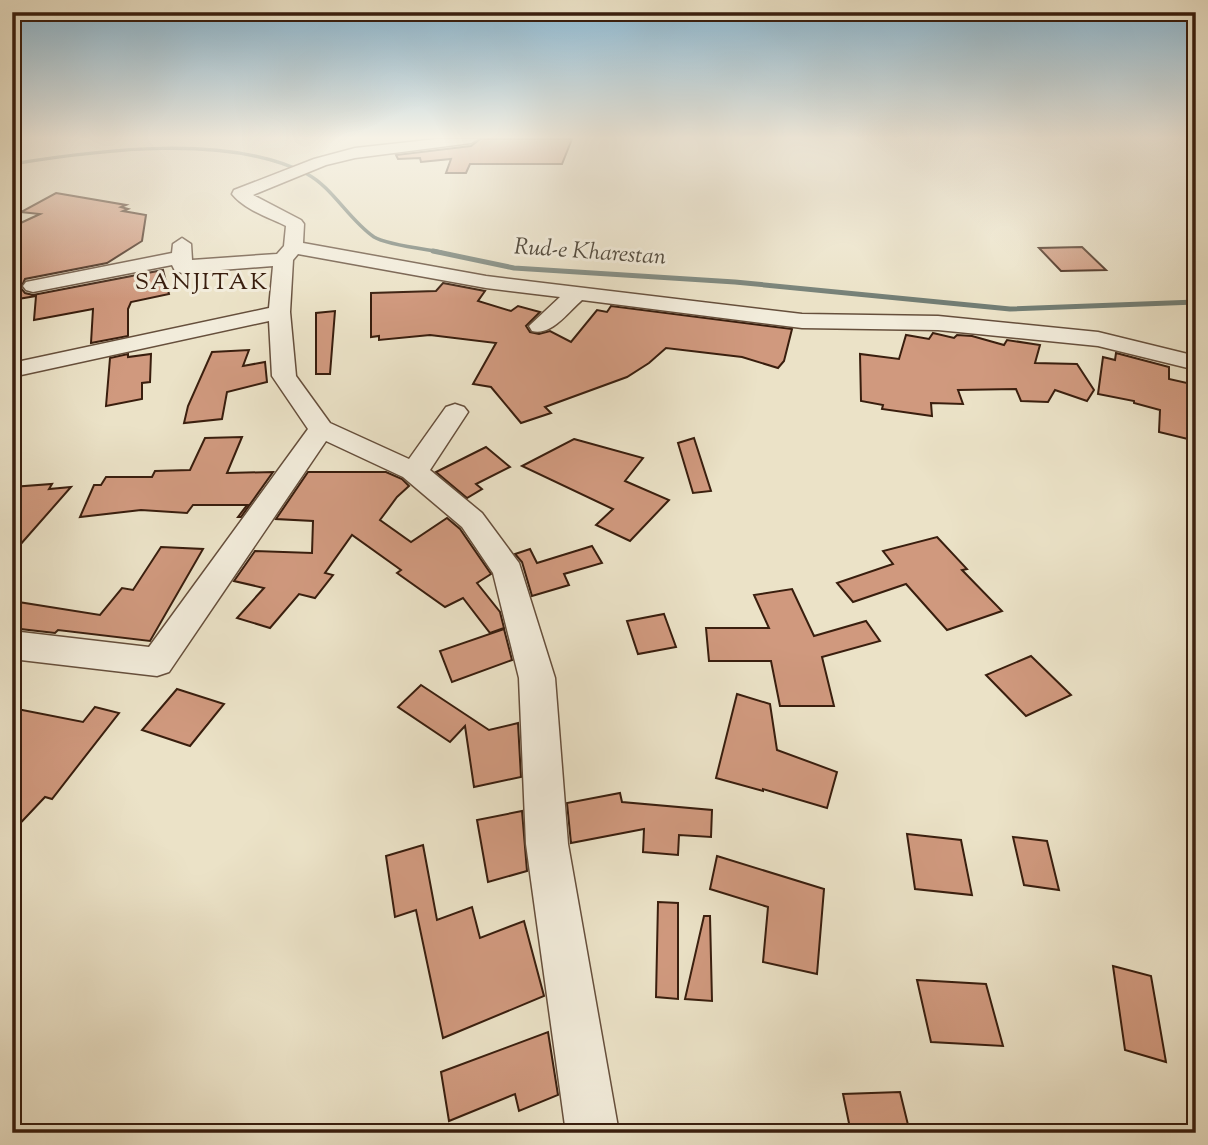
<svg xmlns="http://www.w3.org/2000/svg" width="1208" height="1145" font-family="'Sorts Mill Goudy',serif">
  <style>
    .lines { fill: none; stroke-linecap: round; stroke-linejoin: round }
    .stream-far1 { stroke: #727d74; stroke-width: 3.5 }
    .stream { stroke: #727d74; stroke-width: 5 }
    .building { fill: #d0997e; stroke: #391e0e; stroke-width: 2 }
    .minor-casing { stroke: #664f3c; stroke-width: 3 }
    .minor { fill: #f2ecdb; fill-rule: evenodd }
    .labels { text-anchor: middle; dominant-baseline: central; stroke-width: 6; stroke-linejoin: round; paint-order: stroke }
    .far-water-label { font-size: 23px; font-style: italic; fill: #564e41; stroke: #f2ecdb }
    .far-quarter-label { font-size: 24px; letter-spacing: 2px; fill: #391e0e; stroke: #f2ecdb }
  </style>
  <rect width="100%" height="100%" fill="#ebe2c7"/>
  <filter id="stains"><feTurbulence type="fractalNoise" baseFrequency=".00286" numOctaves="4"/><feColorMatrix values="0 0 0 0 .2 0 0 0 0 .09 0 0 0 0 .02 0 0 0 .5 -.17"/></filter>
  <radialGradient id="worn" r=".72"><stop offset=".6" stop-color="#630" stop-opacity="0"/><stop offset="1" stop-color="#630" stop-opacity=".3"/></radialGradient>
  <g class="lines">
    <path class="stream-far1" d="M12 164C98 150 228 133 307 174 332 187 350 221 374 237 387 245 425 249 441 252"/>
    <polyline class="stream" points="433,251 514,268 735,282 1010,309 1196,302"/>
  </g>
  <g class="building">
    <polygon points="480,139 572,139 562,164 470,164 466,173 446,173 451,159 421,162 420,158 398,159 396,155 471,146"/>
    <polygon points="56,193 126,205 121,207 128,209 123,211 146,215 142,241 107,263 25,279 21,288 25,293 33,295 163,270 169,294 131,302 128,309 128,336 91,343 93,309 34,320 36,296 12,300 12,278 18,267 12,268 12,227 40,214 21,212"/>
    <polygon points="1082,247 1106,270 1061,271 1039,248"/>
    <polygon points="443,283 485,291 478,301 511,311 518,306 540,312 526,326 530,332 539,334 550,331 571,342 597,310 607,312 611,306 792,329 784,361 778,368 742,357 666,348 649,363 627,377 545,407 551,413 521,423 491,387 473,384 496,343 430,335 379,340 379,336 371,337 371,293 436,291"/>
    <polygon points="335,311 330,374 316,374 316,313"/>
    <polygon points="933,333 954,338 957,335 972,336 1004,345 1007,340 1040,345 1035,363 1077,364 1094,390 1087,401 1055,390 1048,402 1021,401 1016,389 958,390 963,404 931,403 932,416 882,409 883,405 861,401 860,354 899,359 906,335 929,339"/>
    <polygon points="249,350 243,366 265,362 267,382 227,392 222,419 184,423 188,406 212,352"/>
    <polygon points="1116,353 1169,367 1169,379 1196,385 1196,441 1159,432 1160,410 1134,403 1134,401 1098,394 1103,357 1115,360"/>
    <polygon points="128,354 128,357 151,354 150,382 142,383 142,399 106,406 110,358"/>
    <polygon points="242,437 227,473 273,472 241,517 238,517 247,505 193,505 187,513 141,510 80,517 94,485 101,485 106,477 152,477 155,471 190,470 205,438"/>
    <polygon points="694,438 711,491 693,493 678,443"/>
    <polygon points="574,439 643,458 625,481 669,500 630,541 596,525 613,509 522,466"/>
    <polygon points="486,447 510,467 476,484 482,489 467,498 436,472"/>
    <polygon points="308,472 386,472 402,479 409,486 397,497 380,520 411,542 447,518 460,529 491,574 477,583 500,612 504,628 490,633 463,598 445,607 397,573 401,570 352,535 325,573 333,575 315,598 299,594 270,628 237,618 264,588 234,581 255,551 312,553 313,521 276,519"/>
    <polygon points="52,484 49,489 71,487 12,554 12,487"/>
    <polygon points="937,537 967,569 962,570 1002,611 947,630 906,584 853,602 837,583 893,564 883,551"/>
    <polygon points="592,546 602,563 564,574 569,585 532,596 522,562 515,554 530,549 537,563"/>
    <polygon points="161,547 203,549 150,641 58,630 55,633 12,628 12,601 100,615 122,588 133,590"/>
    <polygon points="792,589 814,636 866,621 880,641 822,657 834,706 780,706 771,661 709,661 706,628 769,628 754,595"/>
    <polygon points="664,614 676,647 638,654 627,621"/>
    <polygon points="504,629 512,660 452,682 440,651"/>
    <polygon points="1031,656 1071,695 1026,716 986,675"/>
    <polygon points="421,685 489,730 518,723 521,777 474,787 465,726 450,742 398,707"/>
    <polygon points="177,689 224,704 190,746 142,730"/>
    <polygon points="737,694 770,704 777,750 837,772 827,808 763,789 763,791 716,778"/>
    <polygon points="95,707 119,713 52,799 45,797 12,832 12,708 83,722"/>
    <polygon points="620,793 622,802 712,810 711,837 679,835 678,855 643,852 644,829 571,843 567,803"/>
    <polygon points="522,811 527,871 488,882 477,820"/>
    <polygon points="907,834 961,840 972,895 915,889"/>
    <polygon points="1013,837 1047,841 1059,890 1024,885"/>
    <polygon points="423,845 437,920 472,907 480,938 524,921 544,996 443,1038 416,910 395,917 386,856"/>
    <polygon points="717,856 824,889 817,974 763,962 768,907 710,889"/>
    <polygon points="658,902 678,903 678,999 656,997"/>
    <polygon points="704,916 710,916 712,1001 685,999"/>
    <polygon points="1113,966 1151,976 1166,1062 1125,1050"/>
    <polygon points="917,980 986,984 1003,1046 931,1042"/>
    <polygon points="548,1032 558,1095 519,1111 515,1094 449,1121 441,1072"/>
    <polygon points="900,1092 910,1133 851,1133 843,1094"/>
  </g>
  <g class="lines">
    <g class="minor-casing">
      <path id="minor" d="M437 139H478L471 143 355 158 326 165 253 195 301 220 304 224 303 243 486 276 802 314 938 316 1098 332 1196 356V370L1098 346 938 330 802 328 582 300C568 312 552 336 532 331L529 326 560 297 486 288 298 254 293 260 290 312 296 376 330 423 409 459 446 407 455 404 464 407 468 412 430 470 482 513 519 563 555 678 568 844 619 1133H566L526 844 519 678 493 573 462 527 403 477 326 441 169 672 157 676 12 659V631L149 647 308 429 272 376 269 321 12 377V363L269 308 273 266 182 273 175 271 172 265 33 292 26 290 23 286 26 282 172 253 173 244 182 238 191 244 192 260 277 254 284 246 286 226C268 217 245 210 232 194L234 190 314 159 355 148Z"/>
    </g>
    <use href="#minor" class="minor"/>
  </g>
  <linearGradient id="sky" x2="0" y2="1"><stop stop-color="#88b8d5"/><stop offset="0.46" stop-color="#f6f2e6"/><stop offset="1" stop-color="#f6f2e6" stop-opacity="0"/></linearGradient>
  <rect width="1208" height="299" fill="url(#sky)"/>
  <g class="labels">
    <g class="far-water-label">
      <text transform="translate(590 253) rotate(4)">Rud-e Kharestan</text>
    </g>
    <g class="far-quarter-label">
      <text x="202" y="283">SANJITAK</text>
    </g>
  </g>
  <rect width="1208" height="1145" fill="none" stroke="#ebe2c7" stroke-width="42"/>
  <rect x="14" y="14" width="1180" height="1117" fill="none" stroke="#391e0e" stroke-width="3.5"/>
  <rect x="21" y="21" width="1166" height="1103" fill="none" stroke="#391e0e" stroke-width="2"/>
  <rect width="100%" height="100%" filter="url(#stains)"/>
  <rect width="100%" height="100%" fill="url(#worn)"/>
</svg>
